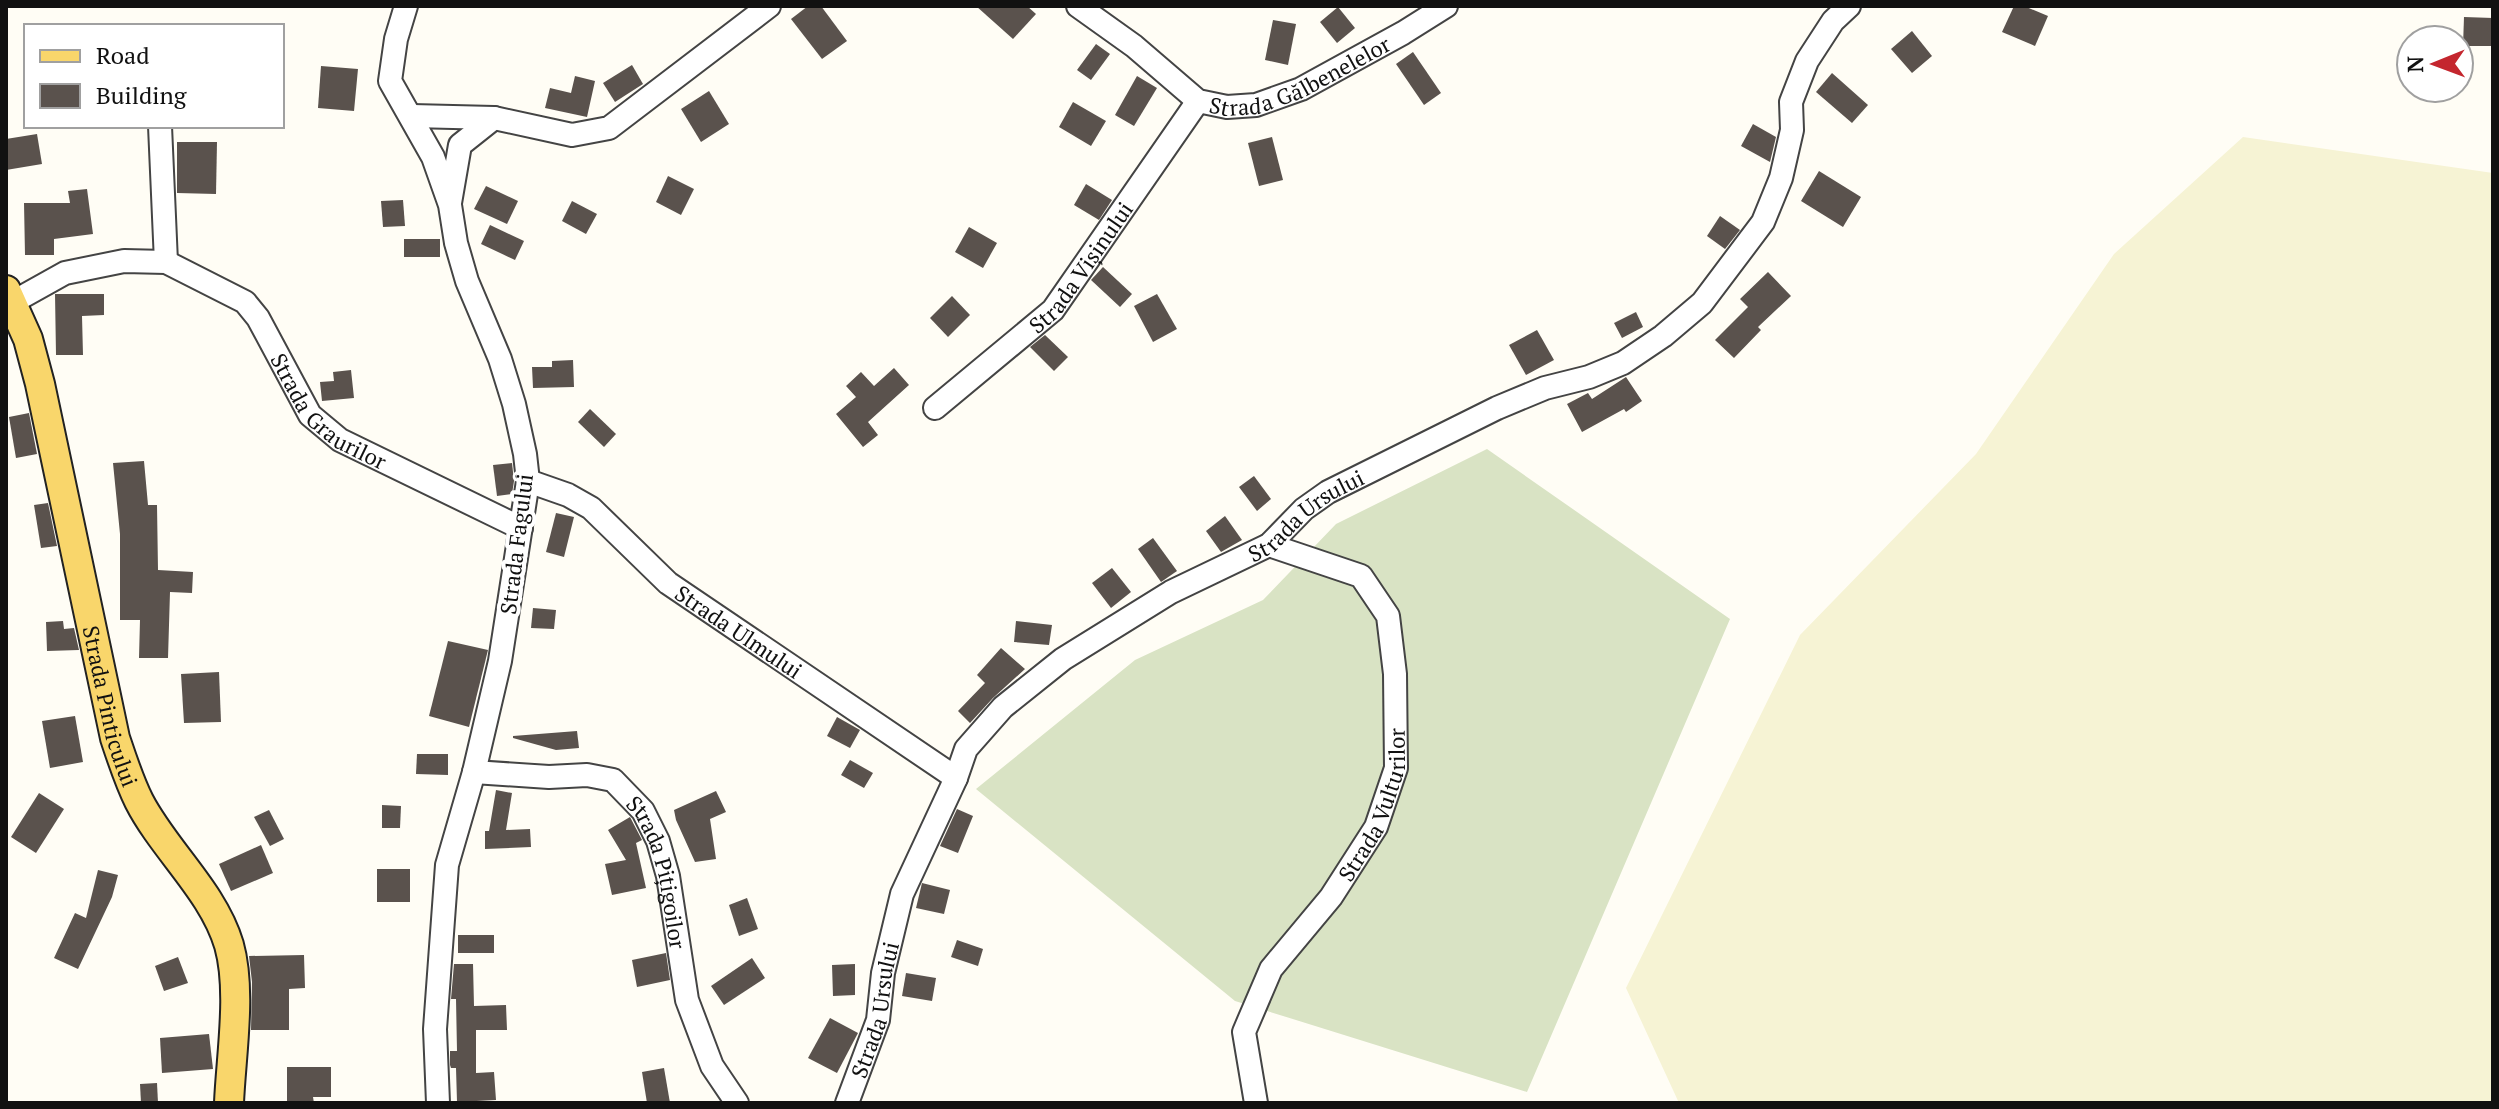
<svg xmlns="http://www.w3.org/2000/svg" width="2499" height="1109" font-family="'PT Serif',serif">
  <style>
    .farmland { fill: #f6f3d4 }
    .cemetery { fill: #d9e3c4 }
    .building { fill: #5a524d }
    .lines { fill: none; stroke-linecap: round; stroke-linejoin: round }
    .minor-casing { stroke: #444; stroke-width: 26 }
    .major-casing { stroke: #222; stroke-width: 32 }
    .minor { stroke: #fff; stroke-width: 22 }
    .major { stroke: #f9d66b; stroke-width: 28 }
    .labels { text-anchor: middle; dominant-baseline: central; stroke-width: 8; stroke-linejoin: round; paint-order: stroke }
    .street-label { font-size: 22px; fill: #111; stroke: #fff }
  </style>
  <rect width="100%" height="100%" fill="#fffdf5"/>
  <polygon class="farmland" points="2243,137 2493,173 2493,1103 1679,1103 1626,988 1800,635 1976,454 2114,254"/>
  <polygon class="cemetery" points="1487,449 1730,619 1527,1092 1235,1001 976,789 1135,660 1263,600 1336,524"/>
  <g class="building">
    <polygon points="808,6 821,6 847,41 822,59 791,19"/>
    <polygon points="976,6 1027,6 1036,14 1013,39"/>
    <polygon points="2014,6 2024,6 2048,16 2035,46 2002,32"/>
    <polygon points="1338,7 1355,28 1337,43 1320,22"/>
    <polygon points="2464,17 2493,18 2493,46 2463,46"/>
    <polygon points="1273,20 1296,24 1288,65 1265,60"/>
    <polygon points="1912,31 1932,56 1912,73 1891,49"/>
    <polygon points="1096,44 1110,54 1091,80 1077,70"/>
    <polygon points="1413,52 1441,93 1424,105 1396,64"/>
    <polygon points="632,65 643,84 615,102 603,83"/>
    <polygon points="321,66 358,69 354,111 318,108"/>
    <polygon points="1832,73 1868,105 1852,123 1816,92"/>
    <polygon points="575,76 595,81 587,117 545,108 550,88 571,93"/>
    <polygon points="1137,76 1157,88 1134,126 1115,115"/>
    <polygon points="709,91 729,124 701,142 681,109"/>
    <polygon points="1073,102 1106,121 1091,146 1059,127"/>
    <polygon points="1753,124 1776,137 1770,162 1741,146"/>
    <polygon points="37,134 42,164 6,170 6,139"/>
    <polygon points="1272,137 1283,180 1259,186 1248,143"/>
    <polygon points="177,142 217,142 216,194 177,193"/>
    <polygon points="1819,171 1861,197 1843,227 1801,201"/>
    <polygon points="668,176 694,189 681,215 656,202"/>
    <polygon points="1086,184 1112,200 1099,220 1074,205"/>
    <polygon points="486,186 518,201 507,224 474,209"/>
    <polygon points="87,189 93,234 54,239 54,255 25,255 24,203 70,203 68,191"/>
    <polygon points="403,200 405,226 383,227 381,201"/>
    <polygon points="572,201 597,214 586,234 562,221"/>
    <polygon points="1720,216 1740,230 1725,249 1707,236"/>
    <polygon points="490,225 524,241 515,260 481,244"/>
    <polygon points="969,227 997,243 983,268 955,252"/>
    <rect x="404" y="239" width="36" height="18"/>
    <polygon points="1103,267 1132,294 1120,307 1091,280"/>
    <polygon points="1768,272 1791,296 1758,327 1761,330 1734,358 1715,340 1748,307 1740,299"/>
    <polygon points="55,294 104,294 104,315 82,316 83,355 56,355"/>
    <polygon points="1157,294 1177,329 1153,342 1134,306"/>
    <polygon points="952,296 970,315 948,337 930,318"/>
    <polygon points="1636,312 1643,327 1622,338 1614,323"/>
    <polygon points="1537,330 1554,360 1526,375 1509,345"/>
    <polygon points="1045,335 1068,357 1054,371 1030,347"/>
    <polygon points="573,360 574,387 533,388 532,367 552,367 552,361"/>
    <polygon points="894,368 909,385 868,422 878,435 863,447 836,414 856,397 846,386 861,372 874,386"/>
    <polygon points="351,370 354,398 322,401 320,382 334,381 333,372"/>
    <polygon points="1626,377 1642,401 1626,412 1624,409 1582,432 1567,404 1588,393 1592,399"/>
    <polygon points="590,409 616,434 604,447 578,422"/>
    <polygon points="29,413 37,454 16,458 9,417"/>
    <polygon points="144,461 148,505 157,505 158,570 193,572 192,593 170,592 168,658 139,658 140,620 120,620 120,534 113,463"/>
    <polygon points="512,463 514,481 512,494 497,496 493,465"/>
    <polygon points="1254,476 1271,499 1257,511 1239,487"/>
    <polygon points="48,503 57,546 41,548 34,505"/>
    <polygon points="556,513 574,517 564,557 546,552"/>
    <polygon points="1225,516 1242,540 1221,552 1206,531"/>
    <polygon points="1153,538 1177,571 1161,582 1138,549"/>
    <polygon points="1112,568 1131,592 1111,608 1092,583"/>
    <polygon points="533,608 556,610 554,629 531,628"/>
    <polygon points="63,621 64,629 74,628 79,650 47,651 46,622"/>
    <polygon points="1016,621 1052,625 1049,645 1014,642"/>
    <polygon points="448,641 488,650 469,727 429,716"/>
    <polygon points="1001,648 1025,669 993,698 970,723 958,711 985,683 977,675"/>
    <polygon points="219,672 221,722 184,723 181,674"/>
    <polygon points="75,716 83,762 50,768 42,721"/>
    <polygon points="837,717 860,730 850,748 827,736"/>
    <polygon points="577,731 579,748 556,750 513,738 513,736"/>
    <polygon points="417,754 448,754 448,775 416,774"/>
    <polygon points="850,760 873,773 864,788 841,775"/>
    <polygon points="496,790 512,793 506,830 530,829 531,847 485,849 485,831 489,831"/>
    <polygon points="716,791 726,812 710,819 716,859 695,862 676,820 674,810"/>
    <polygon points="39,793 64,809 36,853 11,837"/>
    <polygon points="382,805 401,806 400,828 382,828"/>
    <polygon points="957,809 973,816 958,853 940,846"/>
    <polygon points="269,810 284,839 270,846 254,817"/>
    <polygon points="630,817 642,840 636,843 646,888 612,895 605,864 626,860 608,830"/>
    <polygon points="261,845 273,873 231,891 219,864"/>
    <rect x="377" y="869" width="33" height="33"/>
    <polygon points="98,870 118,875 112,897 78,969 54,958 75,913 86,918"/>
    <polygon points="922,883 950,890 944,914 916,908"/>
    <polygon points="747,898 758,929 739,936 729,905"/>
    <rect x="458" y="935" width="36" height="18"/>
    <polygon points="957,940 983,949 978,966 951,957"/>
    <polygon points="666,953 670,980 637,987 632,960"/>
    <polygon points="304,955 305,988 289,989 289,1030 251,1030 252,982 249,956"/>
    <polygon points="178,957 188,983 164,991 155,966"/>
    <polygon points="752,958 765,978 724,1005 711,986"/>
    <polygon points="454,964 473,964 474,1006 506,1005 507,1030 476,1030 476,1073 494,1072 496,1100 457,1102 456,1068 451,1068 450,1065 450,1051 457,1051 456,999 451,999"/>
    <polygon points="855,964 855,995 833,996 832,965"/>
    <polygon points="906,973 936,978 932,1001 902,996"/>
    <polygon points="830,1018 858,1033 837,1073 808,1058"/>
    <polygon points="209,1034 213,1069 162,1073 160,1038"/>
    <polygon points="287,1067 331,1067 331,1097 313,1097 314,1103 287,1103"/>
    <polygon points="664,1068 670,1103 647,1103 642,1072"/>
    <polygon points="157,1083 158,1103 141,1103 140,1084"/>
  </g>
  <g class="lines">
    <g class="minor-casing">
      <g id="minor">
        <polyline points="406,6 396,39 390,81 433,157 450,205 456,243 467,281 500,359 514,404 525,454 528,481 500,661 474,772 447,865 435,1029 438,1103"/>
        <path id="s1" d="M1078 6 1134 46 1198 101 1227 107 1256 105 1301 89 1403 33 1446 6"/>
        <polyline points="412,116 494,118 572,135 609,128 769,6"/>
        <polyline points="160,126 166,262"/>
        <polyline points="450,203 460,145 494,118"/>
        <path id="s2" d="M6 310 13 302 65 273 124 261 166 262 245 302 258 318 310 415 340 440 521 528"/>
        <path id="s3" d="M935 408 1053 310 1198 101"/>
        <path id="s4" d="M528 481 568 495 591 508 668 583 956 778"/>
        <path id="s5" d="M474 772 549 777 587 775 613 780 643 811 658 841 668 876 687 1000 712 1066 737 1103"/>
        <path id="s6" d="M847 1103 878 1020 883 973 902 894 956 778 966 749 1003 707 1063 659 1171 592 1269 545 1304 509 1328 492 1497 408 1545 388 1589 377 1623 363 1663 336 1702 303 1763 222 1781 178 1792 130 1791 102 1807 61 1833 21 1849 6"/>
        <path id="s7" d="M1256 1103 1244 1032 1271 969 1331 897 1376 827 1396 768 1395 674 1388 616 1361 576 1269 545"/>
      </g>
    </g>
    <g class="major-casing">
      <g id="major">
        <path id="s8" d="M6 290 28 339 40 384 115 738C122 759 129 781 139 801 164 850 213 891 229 945 242 991 231 1055 229 1103"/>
      </g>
    </g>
    <use href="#minor" class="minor"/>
    <use href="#major" class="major"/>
  </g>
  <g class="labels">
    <g class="street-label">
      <text stroke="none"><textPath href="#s1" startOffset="262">Strada Gălbenelelor</textPath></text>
      <text stroke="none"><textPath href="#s3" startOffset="204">Strada Vișinului</textPath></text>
      <text stroke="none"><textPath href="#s2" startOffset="402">Strada Graurilor</textPath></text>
      <text stroke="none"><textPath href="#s6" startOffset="792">Strada Ursului</textPath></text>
      <text transform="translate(516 544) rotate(-83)">Strada Fagului</text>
      <text stroke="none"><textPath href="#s4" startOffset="262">Strada Ulmului</textPath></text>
      <text stroke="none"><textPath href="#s8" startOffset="430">Strada Pinticului</textPath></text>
      <text stroke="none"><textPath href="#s7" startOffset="338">Strada Vulturilor</textPath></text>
      <text stroke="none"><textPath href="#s5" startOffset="246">Strada Pițigoilor</textPath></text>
      <text stroke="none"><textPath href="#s6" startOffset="98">Strada Ursului</textPath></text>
    </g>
  </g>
  <rect width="2499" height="1109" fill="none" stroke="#111111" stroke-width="16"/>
  <rect x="24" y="24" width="260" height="104" fill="#ffffff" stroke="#a0a0a0" stroke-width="2"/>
  <rect x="40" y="50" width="40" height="12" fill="#f9d66b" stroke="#a0a0a0" stroke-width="2"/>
  <text x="96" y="64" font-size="24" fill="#111111">Road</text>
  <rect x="40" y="84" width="40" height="24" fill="#5a524d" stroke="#a0a0a0" stroke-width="2"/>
  <text x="96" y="104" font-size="24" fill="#111111">Building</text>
  <g transform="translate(2435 64) rotate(269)"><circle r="38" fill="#ffffff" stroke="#a0a0a0" stroke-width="2"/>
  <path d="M0-6L14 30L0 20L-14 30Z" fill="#c4262e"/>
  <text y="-12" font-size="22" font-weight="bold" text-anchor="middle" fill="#111111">N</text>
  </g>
</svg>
